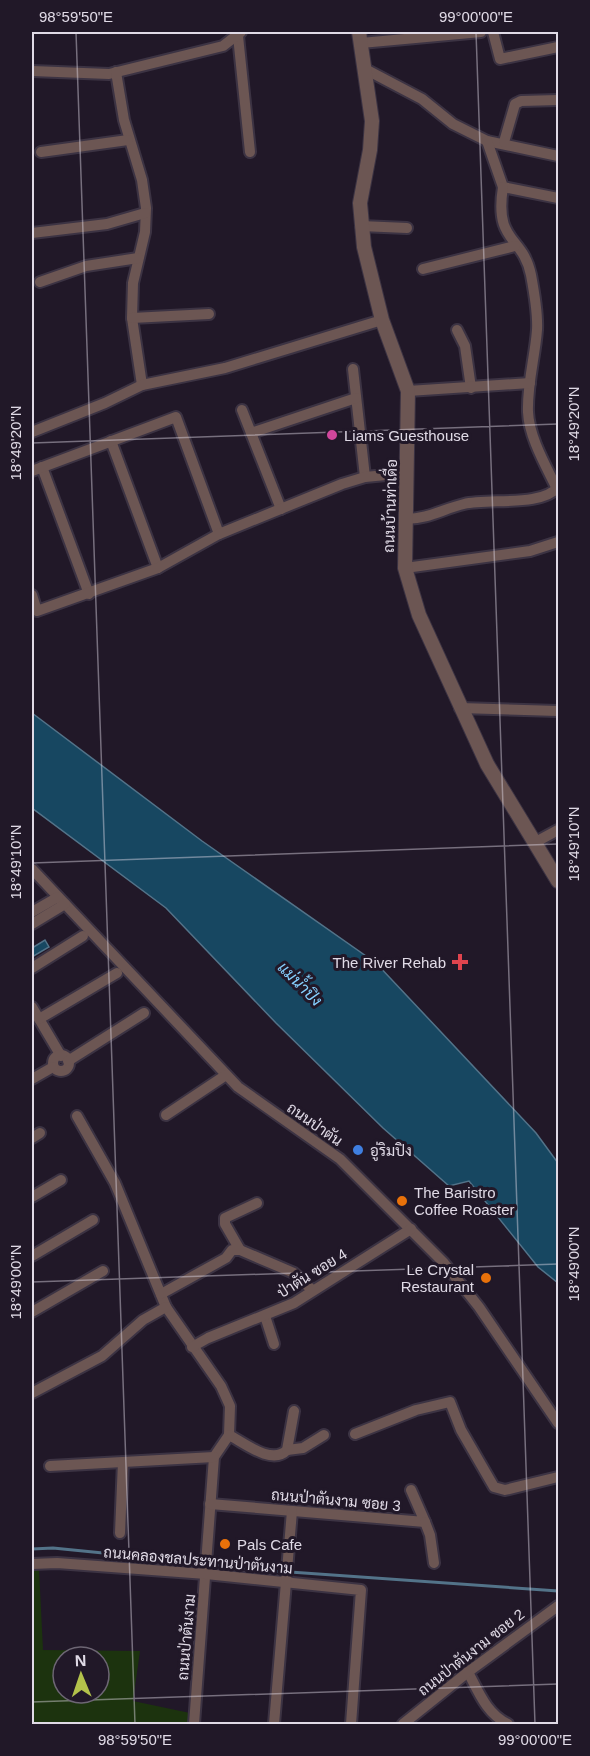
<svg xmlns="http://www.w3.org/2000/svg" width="590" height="1756" font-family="Helvetica,Sarabun,sans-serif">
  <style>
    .green { fill: #1c330e; fill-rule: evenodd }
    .water { fill: #174761; stroke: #537389; stroke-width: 1.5 }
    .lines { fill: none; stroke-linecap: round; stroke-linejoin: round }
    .stream { stroke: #537389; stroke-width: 3 }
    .minor-casing { stroke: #3c3343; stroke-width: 14 }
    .tertiary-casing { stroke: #3c3343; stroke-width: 16 }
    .minor { stroke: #6c5653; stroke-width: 10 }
    .tertiary { stroke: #6c5653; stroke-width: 14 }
    .ticks { fill: none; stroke: #e0dae6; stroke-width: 1.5; stroke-opacity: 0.45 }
    .hotel-dot { fill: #d1479c; stroke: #211828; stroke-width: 2 }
    .health-dot { fill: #e0444e; stroke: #211828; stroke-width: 2 }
    .shop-dot { fill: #3f7fe0; stroke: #211828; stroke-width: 2 }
    .food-dot { fill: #e8710a; stroke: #211828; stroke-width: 2 }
    .labels { text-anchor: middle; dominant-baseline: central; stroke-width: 6; stroke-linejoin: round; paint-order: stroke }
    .poi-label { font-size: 15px; fill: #e0dae6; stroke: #211828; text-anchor: start }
    .street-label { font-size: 15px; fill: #e0dae6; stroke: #211828 }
    .water-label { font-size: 16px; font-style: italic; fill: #86d0fe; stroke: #211828 }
    .neatline { fill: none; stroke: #e0dae6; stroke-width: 2 }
    .ticks-label { font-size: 15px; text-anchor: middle; fill: #e0dae6 }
  </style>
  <rect width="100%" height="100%" fill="#211828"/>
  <path class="green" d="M39 1569 43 1650 140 1651 133 1701 190 1713 188 1724H32V1570ZM63 1657H99V1693H63Z"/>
  <g class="water">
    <polygon points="32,713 202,841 376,963 536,1133 558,1163 558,1283 538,1267 469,1181 449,1186 383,1128 276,1023 166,908 32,808"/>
    <polygon points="45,940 49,947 32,957 32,948"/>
  </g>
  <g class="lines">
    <g class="stream">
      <polyline points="32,1549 53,1548 203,1563"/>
      <polyline points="209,1564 283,1572"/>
      <polyline points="290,1572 558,1591"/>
    </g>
    <g class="minor-casing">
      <g id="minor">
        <polyline points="493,32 500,59 558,47"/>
        <polyline points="238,36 250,152"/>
        <polyline points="361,43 481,32"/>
        <polyline points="365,69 422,99 453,124 487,141 558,156"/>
        <polyline points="32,71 109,74 223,46 241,32"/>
        <polyline points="116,72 124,120 142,180 146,208 145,232 133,283 132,318 142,385"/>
        <polyline points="487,141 503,187 558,198"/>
        <polyline points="504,142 515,104 521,101 558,100"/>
        <polyline points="41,152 128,140"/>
        <path d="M503 187C494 244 523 235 531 275 534 291 538 313 537 330 535 357 527 384 528 412 529 437 546 466 557 489"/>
        <polyline points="361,226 407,228"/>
        <polyline points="32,233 107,224 145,213"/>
        <polyline points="423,269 515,246"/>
        <polyline points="40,282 86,266 138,258"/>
        <polyline points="132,318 209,314"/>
        <polyline points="457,330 465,346 471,388"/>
        <polyline points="353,369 365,477"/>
        <polyline points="408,391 530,383"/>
        <polyline points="242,410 281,509"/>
        <polyline points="32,432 105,403 142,385 225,368 382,320"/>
        <polyline points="251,433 356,398"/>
        <polyline points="111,441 158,568"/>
        <polyline points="42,467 89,594"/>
        <polyline points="32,471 176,417 219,534"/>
        <path d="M406 519C428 519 443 509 464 504 489 498 542 507 558 487"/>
        <polyline points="405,568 530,551 558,542"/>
        <polyline points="32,595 37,611 158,568 219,534 342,484 365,477 407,473"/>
        <polyline points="460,708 558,711"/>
        <polyline points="534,843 558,830"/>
        <polyline points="32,869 238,1087 340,1159 444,1263 479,1307 558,1423"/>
        <polyline points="32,912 58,897"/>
        <polyline points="32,924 65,904"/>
        <polyline points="32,968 83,936"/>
        <polyline points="32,1007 61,1056"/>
        <polyline points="39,1019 117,973"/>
        <circle cx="61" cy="1063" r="8"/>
        <polyline points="68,1061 144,1013"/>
        <polyline points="32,1079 53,1067"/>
        <polyline points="166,1115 226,1075"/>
        <polyline points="77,1116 115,1183 166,1307 221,1386 230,1406 229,1435 214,1457 194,1724"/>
        <polyline points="32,1138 40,1133"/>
        <polyline points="32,1197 61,1180"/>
        <polyline points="240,1250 225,1224 225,1218 257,1203"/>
        <polyline points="32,1256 93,1220"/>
        <polyline points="161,1294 226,1258 232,1250 240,1250 294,1273 312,1290"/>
        <polyline points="32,1312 103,1271"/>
        <polyline points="265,1316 274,1344"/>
        <polyline points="192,1347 208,1338 294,1303 411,1229"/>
        <polyline points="32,1393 102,1356 143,1320 166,1307"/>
        <polyline points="355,1434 416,1410 450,1402 461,1430 494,1487 505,1490 558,1477"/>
        <path d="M229 1435C243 1442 272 1466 287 1450L294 1411"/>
        <polyline points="287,1450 303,1448 324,1435"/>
        <polyline points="50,1466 214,1457"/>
        <polyline points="210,1504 425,1522 411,1490"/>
        <polyline points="425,1522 430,1535 434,1563"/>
        <polyline points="120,1533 123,1462"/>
        <polyline points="32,1564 57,1563 206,1574 361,1590 351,1724"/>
        <path d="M468 1672C479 1693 487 1714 508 1724"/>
        <polyline points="274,1724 292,1511"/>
        <polyline points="403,1724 468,1672 558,1606"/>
      </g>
    </g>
    <g class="tertiary-casing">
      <polyline id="tertiary" points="359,32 372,121 370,150 360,203 364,247 382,320 408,391 405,568 419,615 487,764 558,881"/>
    </g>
    <use href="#minor" class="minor"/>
    <use href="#tertiary" class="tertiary"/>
  </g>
  <path class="ticks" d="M76 32 135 1724M476 32 535 1724M32 443 558 424M32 863 558 844M32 1282 558 1264M32 1702 558 1684"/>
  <circle class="hotel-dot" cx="332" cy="435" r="6"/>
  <path class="health-dot" d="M457 953h6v6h6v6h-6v6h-6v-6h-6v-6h6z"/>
  <circle class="shop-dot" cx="358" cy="1150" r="6"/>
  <g class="food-dot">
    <circle cx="402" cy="1201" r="6"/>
    <circle cx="486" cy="1278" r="6"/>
    <circle cx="225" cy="1544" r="6"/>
  </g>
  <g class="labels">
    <g class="poi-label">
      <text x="344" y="435">Liams Guesthouse</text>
      <text x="446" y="962" text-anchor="end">The River Rehab</text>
      <text x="370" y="1150">อู่ริมปิง</text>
      <text x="414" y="1192">The Baristro<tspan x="414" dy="17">Coffee Roaster</tspan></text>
      <text x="474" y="1269" text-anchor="end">Le Crystal<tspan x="474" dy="17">Restaurant</tspan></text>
      <text x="237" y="1544">Pals Cafe</text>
    </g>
    <g class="street-label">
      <text transform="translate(390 506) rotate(-88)">ถนนบ้านท่าเดื่อ</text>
      <text transform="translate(315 1124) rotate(35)">ถนนป่าตัน</text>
      <text transform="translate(312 1273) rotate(-32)">ป่าตัน ซอย 4</text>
      <text transform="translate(336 1500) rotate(5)">ถนนป่าตันงาม ซอย 3</text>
      <text transform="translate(198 1560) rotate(5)">ถนนคลองชลประทานป่าตันงาม</text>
      <text transform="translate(186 1637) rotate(-85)">ถนนป่าตันงาม</text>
      <text transform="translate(471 1652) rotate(-38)">ถนนป่าตันงาม ซอย 2</text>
    </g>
    <g class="water-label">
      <text transform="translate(300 984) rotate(45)">แม่น้ำปิง</text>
    </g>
  </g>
  <rect width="590" height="1756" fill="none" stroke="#211828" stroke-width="66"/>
  <g transform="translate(81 1675) rotate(358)"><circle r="28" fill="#211828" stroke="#6d6674" stroke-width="1.5"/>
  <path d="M0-4.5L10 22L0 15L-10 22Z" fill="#b3c24b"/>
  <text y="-9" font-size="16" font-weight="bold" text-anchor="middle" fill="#e0dae6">N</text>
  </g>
  <rect x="33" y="33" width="524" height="1690" class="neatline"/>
  <g class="ticks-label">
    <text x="76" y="22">98°59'50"E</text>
    <text x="476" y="22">99°00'00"E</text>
    <text transform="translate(574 424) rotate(-90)" y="5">18°49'20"N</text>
    <text transform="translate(16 443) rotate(-90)" y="5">18°49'20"N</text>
    <text transform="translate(574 844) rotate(-90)" y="5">18°49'10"N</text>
    <text transform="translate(16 862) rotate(-90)" y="5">18°49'10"N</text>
    <text transform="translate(574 1264) rotate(-90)" y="5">18°49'00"N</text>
    <text transform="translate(16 1282) rotate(-90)" y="5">18°49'00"N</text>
    <text x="135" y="1745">98°59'50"E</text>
    <text x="535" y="1745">99°00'00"E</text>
  </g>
</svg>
